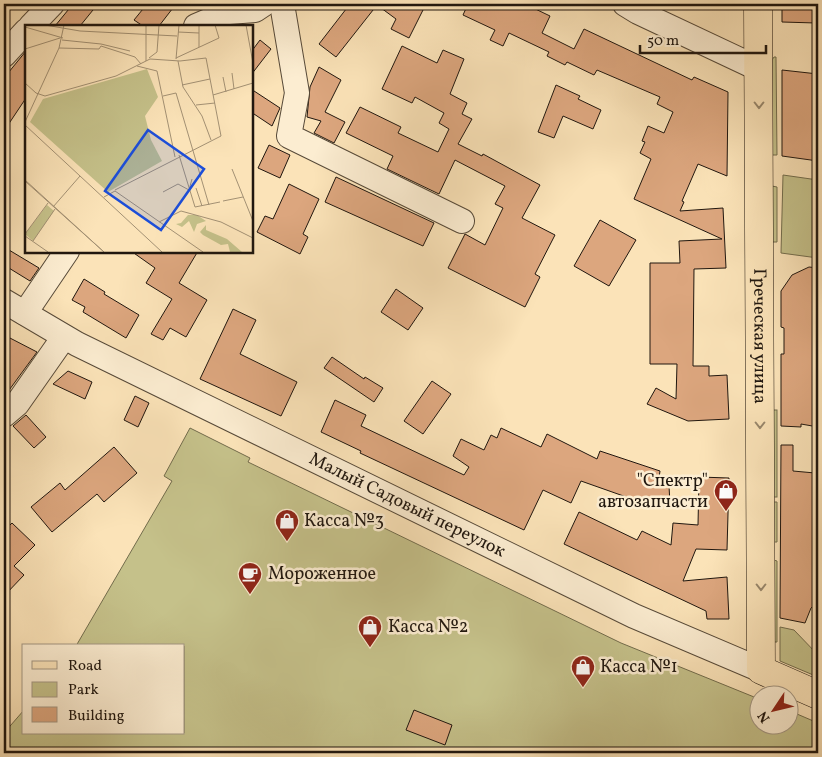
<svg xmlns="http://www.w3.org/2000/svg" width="822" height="757" font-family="Vollkorn,serif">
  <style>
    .green { fill: #c5c18a; stroke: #726c4c }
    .building { fill: #dca67e; stroke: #20170f }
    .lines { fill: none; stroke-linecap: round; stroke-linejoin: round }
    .minor-casing { stroke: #574a39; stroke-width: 26 }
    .major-casing { stroke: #20170f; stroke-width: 29 }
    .minor { stroke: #fcedd1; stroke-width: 24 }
    .major { stroke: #fbe3b8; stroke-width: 28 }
    .oneway { stroke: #98876c }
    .labels { text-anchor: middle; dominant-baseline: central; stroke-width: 5; stroke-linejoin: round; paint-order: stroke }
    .street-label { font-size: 18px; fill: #20170f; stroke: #fcedd1 }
    .poi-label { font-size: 18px; fill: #20170f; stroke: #fcedd1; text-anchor: start }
    .inset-road { fill: none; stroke: #a39174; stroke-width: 1 }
    .view { fill: #1d4ed8; fill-opacity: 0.15; stroke: #1d4ed8; stroke-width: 2.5 }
    .inset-edge { fill: none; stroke: #20170f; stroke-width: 2.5 }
  </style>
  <rect width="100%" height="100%" fill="#fbe3b8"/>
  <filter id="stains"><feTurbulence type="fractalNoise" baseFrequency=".004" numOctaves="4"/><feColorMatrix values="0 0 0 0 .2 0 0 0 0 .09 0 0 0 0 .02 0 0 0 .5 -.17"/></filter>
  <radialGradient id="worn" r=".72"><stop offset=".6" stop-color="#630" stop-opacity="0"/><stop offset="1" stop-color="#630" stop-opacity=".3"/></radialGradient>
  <g class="green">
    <polygon points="774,57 776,57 777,155 772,155 772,60"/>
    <polygon points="783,175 818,180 818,258 781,253"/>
    <polygon points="772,186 777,187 777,242 772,242"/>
    <rect x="773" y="410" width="4" height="87"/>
    <polygon points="190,428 250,458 248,462 621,643 759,699 760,724 790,724 790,711 818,723 816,747 818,753 4,753 4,733 24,710 24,733 184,733 184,646 76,646 172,481 164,476"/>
    <polygon points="773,502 777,502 777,542 774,542"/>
    <polygon points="774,560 777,561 777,642 774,642"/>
    <polygon points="780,627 794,630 818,655 818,677 780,661"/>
  </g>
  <g class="building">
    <polygon points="73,4 85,4 93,10 80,26 55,26"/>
    <polygon points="147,4 176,4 159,26 143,26 134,20"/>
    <polygon points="350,4 426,4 409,38 391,29 396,19 377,5 336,57 319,44"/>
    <polygon points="468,4 525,4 550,16 542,33 574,49 584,29 692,80 694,77 728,92 727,176 698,164 682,201 684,202 680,211 723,208 726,268 694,269 693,366 709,366 709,376 727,375 729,419 688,421 647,404 656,388 676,399 677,364 650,364 650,263 680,263 679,241 722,239 634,199 651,159 640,153 645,142 642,141 648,126 664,133 673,112 657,104 660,97 597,70 594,75 567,62 565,65 547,56 549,52 509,33 503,46 490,40 495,30 463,15"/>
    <polygon points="782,4 816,4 816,23 782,22"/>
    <polygon points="260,40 271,49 251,75 251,52"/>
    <polygon points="402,46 437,63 443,50 464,59 450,94 467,103 462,114 472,119 458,144 482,156 483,154 540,185 522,218 555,235 535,274 540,277 525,307 448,268 465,234 485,245 503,208 495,204 505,186 455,160 439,194 387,169 393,156 346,133 360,107 401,127 398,133 438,152 449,129 439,123 444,113 415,97 412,103 382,89"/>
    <polygon points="26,51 26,98 4,131 4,78"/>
    <polygon points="319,67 341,80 325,112 345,122 334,143 314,133 321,121 307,117 310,87"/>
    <polygon points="782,70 818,74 818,161 782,156"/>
    <polygon points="556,85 580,96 578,99 601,110 593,129 563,116 554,138 538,132"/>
    <polygon points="251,89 280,108 272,126 251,112"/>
    <polygon points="269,145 290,155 280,178 258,168"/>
    <polygon points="336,177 434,223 423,246 325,202"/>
    <polygon points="289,184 319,199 303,234 308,237 300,254 257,232 265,216 273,219"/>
    <polygon points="600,220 636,240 609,286 574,266"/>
    <polygon points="4,247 39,268 30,281 4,265"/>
    <polygon points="131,251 198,251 179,283 207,300 186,337 170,328 163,340 151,334 172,299 146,283 155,268"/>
    <polygon points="809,267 818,268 818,427 801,424 801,427 781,426 781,354 784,354 784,328 781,327 781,291 792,275"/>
    <polygon points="84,279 105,292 104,294 139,315 126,338 83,312 85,307 72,300"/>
    <polygon points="396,289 423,308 408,330 381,312"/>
    <polygon points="233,309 256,320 240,354 297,382 281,416 200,379"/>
    <polygon points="8,337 37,352 4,397 4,347"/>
    <polygon points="332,357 364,379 365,377 383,388 374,402 324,368"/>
    <polygon points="68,371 92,382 85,399 53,384"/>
    <polygon points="432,381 451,394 423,434 404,421"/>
    <polygon points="135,396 149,403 138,427 124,420"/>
    <polygon points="335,400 366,415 361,426 464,475 469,467 453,456 461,439 484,450 491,435 497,438 501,428 541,447 547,434 597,459 600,451 660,471 658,485 669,486 670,504 649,505 581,481 571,503 543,490 524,530 360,453 361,451 321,432"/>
    <polygon points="26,415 46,437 34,448 13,426"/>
    <polygon points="781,445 793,445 793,471 815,473 815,493 818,493 818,601 811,608 805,623 780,618"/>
    <polygon points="114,447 137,473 104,502 97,494 52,532 31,507 60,483 65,490"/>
    <polygon points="699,477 729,478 727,550 696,549 683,581 727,577 729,619 707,619 706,611 564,544 579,512 637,540 642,531 671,545 673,523 698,525"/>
    <polygon points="12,523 35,545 14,566 24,575 4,596 4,531"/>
    <polygon points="414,710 452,725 445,745 406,730"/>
  </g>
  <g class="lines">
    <g class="minor-casing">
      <g id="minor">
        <polyline points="282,4 297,93 289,136 462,221"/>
        <polyline points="625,4 638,12 759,69"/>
        <polyline points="31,26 52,4"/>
        <polyline points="196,26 229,12 255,10 264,4"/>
        <polyline points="4,55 26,31"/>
        <path id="s1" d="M4 301 77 344 634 616 761 670"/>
        <polyline points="25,313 67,251"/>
        <polyline points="4,415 17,404 64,337"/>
      </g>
    </g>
    <g class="major-casing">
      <g id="major">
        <path id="s2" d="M758 4 761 670 818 695"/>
      </g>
    </g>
    <use href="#minor" class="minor"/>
    <use href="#major" class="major"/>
  </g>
  <defs><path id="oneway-chevron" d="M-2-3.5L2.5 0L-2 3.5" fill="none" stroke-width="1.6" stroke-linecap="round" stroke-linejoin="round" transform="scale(1.25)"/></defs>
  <g class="oneway">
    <use href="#oneway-chevron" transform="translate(759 105) rotate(90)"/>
    <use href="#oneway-chevron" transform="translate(760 425) rotate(90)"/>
    <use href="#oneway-chevron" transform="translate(761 587) rotate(90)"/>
  </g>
  <defs>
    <g id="shop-pin" transform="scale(1.25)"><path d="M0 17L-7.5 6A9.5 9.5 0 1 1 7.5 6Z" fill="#8f2418" stroke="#fcedd1"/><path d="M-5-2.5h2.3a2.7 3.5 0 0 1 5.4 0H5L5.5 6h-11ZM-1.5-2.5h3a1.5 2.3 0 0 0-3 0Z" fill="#fff"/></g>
    <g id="cafe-pin" transform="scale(1.25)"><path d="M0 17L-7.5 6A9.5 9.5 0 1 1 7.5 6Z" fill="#8f2418" stroke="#fcedd1"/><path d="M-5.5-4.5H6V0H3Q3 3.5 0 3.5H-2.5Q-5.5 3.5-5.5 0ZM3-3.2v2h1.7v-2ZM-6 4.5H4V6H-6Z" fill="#fff"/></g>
  </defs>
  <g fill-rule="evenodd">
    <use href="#shop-pin" x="726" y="491"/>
    <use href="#shop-pin" x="287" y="521"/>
    <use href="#cafe-pin" x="250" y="574"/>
    <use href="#shop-pin" x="370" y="627"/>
    <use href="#shop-pin" x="583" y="667"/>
  </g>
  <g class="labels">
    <g class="street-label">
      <text stroke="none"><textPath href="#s2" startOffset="332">Греческая улица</textPath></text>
      <text stroke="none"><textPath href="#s1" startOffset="452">Малый Садовый переулок</textPath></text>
    </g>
    <g class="poi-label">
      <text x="708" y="481" text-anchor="end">"Спектр"<tspan x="708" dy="21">автозапчасти</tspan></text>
      <text x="304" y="521">Касса №3</text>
      <text x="268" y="574">Мороженное</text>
      <text x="388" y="627">Касса №2</text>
      <text x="600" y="667">Касса №1</text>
    </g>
  </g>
  <g transform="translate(25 25)">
    <rect width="228" height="228" fill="#fbe3b8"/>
    <path d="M122 44 133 72 120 91 126 115 137 136 83 167 5 97 18 74ZM22 180 29 186 8 216 0 209ZM163 190H172L181 196 172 199 169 207 164 196 157 202 151 199 156 198ZM181 200V205L202 214 217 227H205L203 219 196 220 178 210 175 207Z" fill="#c5c18a"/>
    <path class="inset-road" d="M20 0 55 6 152 11M121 0V36M221 0 228 38M0 2 38 13M153 7 174 8M37 15 76 19 105 26M174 22V0M34 23 74 24 76 21 110 32 116 39M0 24 35 13M124 33 132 27 134 0M151 33 194 13 190 0M151 34 154 0M153 36 158 62 177 91 186 115M112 41 132 46 150 132M207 48 209 64M198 52 201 67M0 58 11 68 20 71 91 51 125 34 155 36 181 33 196 111 90 165M157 60 185 54M188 70 228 58M138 71 151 68 184 180M171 80 190 78M0 97 34 23 39 0M0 100 137 227M154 130 170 182 195 177M207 144 228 196M0 155 79 227M0 156 79 227M171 163 177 181M138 167 153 159 164 165 167 154M79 172 90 166 178 227M198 176 218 172M28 182 55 151M134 197 156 186 196 197 228 213M0 209 23 178M0 211 23 227M8 216 30 184"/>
    <path class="view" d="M123 105 179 144 136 205 80 166Z"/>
    <rect width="228" height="228" class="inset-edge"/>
  </g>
  <rect width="822" height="757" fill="none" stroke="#fbe3b8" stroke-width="20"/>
  <rect x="5" y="5" width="812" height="747" fill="none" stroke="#20170f" stroke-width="2.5"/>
  <rect x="10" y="10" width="802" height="737" fill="none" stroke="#20170f"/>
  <rect x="22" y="644" width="162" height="90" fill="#fcedd1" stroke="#a49783"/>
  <rect x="32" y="661" width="25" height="8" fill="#fbe3b8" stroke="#a49783"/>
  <text x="68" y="670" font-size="15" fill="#20170f">Road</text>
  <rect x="32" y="682" width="25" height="15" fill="#c5c18a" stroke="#a49783"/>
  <text x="68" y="694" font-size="15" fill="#20170f">Park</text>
  <rect x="32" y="707" width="25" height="15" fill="#dca67e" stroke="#a49783"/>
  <text x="68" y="720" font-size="15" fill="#20170f">Building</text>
  <g transform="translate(774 710) rotate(235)"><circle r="24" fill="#fcedd1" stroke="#a49783"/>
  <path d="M0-4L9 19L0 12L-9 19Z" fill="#8f2418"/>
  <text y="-8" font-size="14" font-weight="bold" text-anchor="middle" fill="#20170f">N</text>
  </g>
  <path d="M640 45v8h126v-8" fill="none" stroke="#20170f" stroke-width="2.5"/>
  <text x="647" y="45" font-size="15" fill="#20170f" stroke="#fcedd1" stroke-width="4" paint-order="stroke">50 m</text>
  <rect width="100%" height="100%" filter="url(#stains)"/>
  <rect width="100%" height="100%" fill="url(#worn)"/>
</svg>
